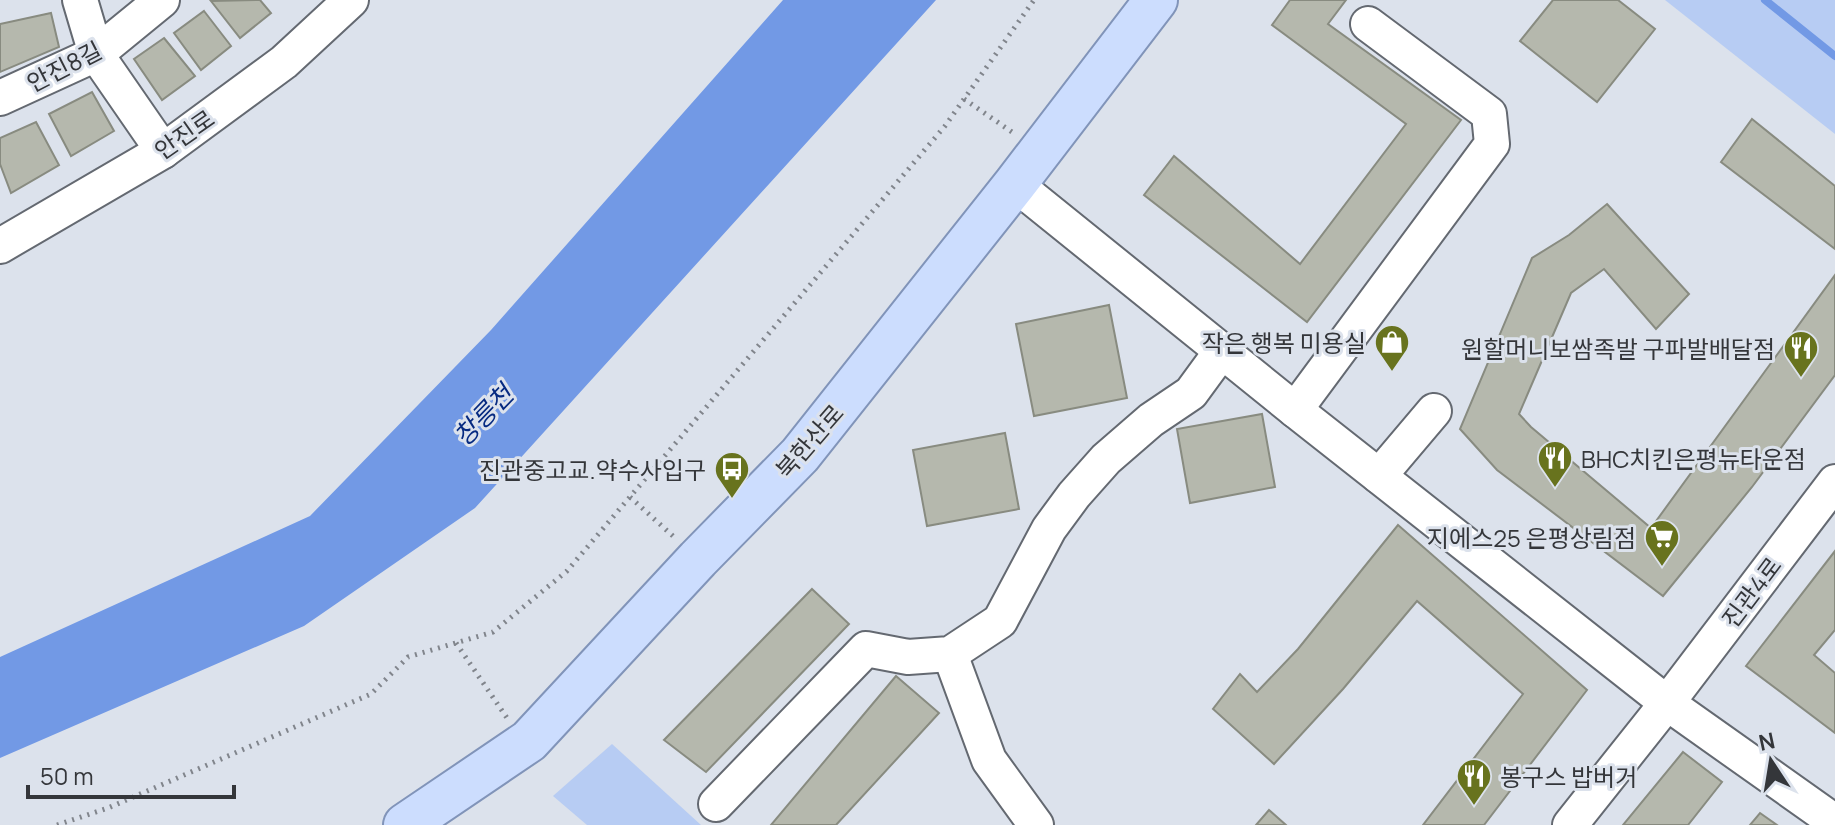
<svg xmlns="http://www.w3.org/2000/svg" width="1835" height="825" font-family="Manrope,'Noto Sans KR',sans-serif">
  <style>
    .green { fill: #b7ccf3 }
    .water { fill: #7299e5 }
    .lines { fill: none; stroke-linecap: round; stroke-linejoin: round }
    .stream { stroke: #7299e5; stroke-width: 8 }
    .building { fill: #b5b8ad; stroke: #888b80; stroke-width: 2 }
    .minor-casing { stroke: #646971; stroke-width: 38 }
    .major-casing { stroke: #8194b9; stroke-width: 46 }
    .path { stroke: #81858c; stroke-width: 5; stroke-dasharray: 2 6; stroke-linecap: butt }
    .minor { stroke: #fff; stroke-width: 34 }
    .major { stroke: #ccddfe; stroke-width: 42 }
    .labels { text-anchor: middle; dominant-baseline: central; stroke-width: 6; stroke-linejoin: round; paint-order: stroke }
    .street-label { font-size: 24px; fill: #34363a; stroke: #dce2ec }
    .poi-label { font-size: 24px; fill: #34363a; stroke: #dce2ec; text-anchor: end }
    .water-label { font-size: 26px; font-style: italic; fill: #062a81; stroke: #dce2ec }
  </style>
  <rect width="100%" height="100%" fill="#dce2ec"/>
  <g class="green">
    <polygon points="1665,0 1835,0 1835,134"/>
    <polygon points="612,744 701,825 587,825 553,796"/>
  </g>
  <polygon class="water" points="783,0 936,0 475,508 304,626 0,758 0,657 310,516 491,330"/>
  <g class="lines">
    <polyline class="stream" points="1765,0 1835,56"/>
  </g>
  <g class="building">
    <polygon points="260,0 271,13 240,38 211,1"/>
    <polygon points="1290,0 1346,0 1328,24 1461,120 1307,322 1144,195 1174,156 1300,264 1406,124 1272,25"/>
    <polygon points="1553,0 1618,0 1655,29 1597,102 1520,41"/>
    <polygon points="204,11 231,46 201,70 174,33"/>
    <polygon points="51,13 59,47 0,72 0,24"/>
    <polygon points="164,38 195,76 162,100 134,59"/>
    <polygon points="92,92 114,131 71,156 49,114"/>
    <polygon points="1752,119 1835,186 1835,249 1721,162"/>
    <polygon points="36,122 59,165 11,193 0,164 0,138"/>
    <polygon points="1607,204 1689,294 1656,329 1604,269 1571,293 1519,414 1531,427 1651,528 1835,275 1835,375 1752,487 1663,596 1497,470 1460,429 1532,258 1569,235"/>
    <polygon points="1109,305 1127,398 1034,416 1016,324"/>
    <polygon points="1262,414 1275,487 1190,503 1177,429"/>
    <polygon points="1005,433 1019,509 927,526 913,450"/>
    <polygon points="1398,525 1587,690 1484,825 1423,825 1523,694 1417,601 1343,689 1274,764 1213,709 1240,674 1257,692 1298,649"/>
    <polygon points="1835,551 1835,630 1814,655 1835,673 1835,733 1746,666"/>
    <polygon points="812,589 849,624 706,772 664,740"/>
    <polygon points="896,676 939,713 836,825 771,825"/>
    <polygon points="1683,752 1722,782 1688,825 1623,825"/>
    <polygon points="1269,810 1286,825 1256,825"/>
    <polygon points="1760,813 1777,825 1750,825"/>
  </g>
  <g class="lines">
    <g class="minor-casing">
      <g id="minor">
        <polyline points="80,0 96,54 163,151"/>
        <polyline points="0,98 96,54 162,0"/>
        <polyline points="1015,184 1295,410 1667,703 1835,822"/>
        <polyline points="0,246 163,151 284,62 351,0"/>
        <polyline points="1295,410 1492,144 1489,114 1368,24"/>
        <polyline points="1379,476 1434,411"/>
        <polyline points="950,654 989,760 1036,825"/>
        <polyline points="716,804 866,649 908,657 950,654 1000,621 1049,529 1074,495 1106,459 1151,420 1191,393 1221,352"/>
        <polyline points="1570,825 1667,703 1835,482"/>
      </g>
    </g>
    <g class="major-casing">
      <polyline id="major" points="405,825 529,741 698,559 800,455 1015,184 1156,0"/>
    </g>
    <g class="path">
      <polyline points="964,99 1012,132"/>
      <polyline points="630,497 674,537"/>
      <polyline points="456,643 507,718"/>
      <polyline points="57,825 108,808 371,694 408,657 493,632 567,571 945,126 1034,0"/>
    </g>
    <use href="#minor" class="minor"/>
    <use href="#major" class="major"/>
  </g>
  <defs>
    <g id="shop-pin" transform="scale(1.8)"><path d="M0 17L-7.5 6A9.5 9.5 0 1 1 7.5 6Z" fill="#68731e" stroke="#dce2ec"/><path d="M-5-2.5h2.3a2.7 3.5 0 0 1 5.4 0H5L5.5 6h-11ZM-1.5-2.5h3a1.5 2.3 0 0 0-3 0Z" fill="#fff"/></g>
    <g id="restaurant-pin" transform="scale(1.8)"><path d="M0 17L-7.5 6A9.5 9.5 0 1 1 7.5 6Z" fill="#68731e" stroke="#dce2ec"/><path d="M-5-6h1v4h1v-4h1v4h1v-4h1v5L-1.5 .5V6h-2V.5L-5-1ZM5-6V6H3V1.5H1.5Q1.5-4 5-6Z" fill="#fff"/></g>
    <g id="bus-pin" transform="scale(1.8)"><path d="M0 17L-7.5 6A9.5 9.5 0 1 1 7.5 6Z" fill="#68731e" stroke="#dce2ec"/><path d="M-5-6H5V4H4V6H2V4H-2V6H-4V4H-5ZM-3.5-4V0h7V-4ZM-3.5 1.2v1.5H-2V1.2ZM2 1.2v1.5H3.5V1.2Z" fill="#fff"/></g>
    <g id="supermarket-pin" transform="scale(1.8)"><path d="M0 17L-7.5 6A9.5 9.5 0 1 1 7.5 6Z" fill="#68731e" stroke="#dce2ec"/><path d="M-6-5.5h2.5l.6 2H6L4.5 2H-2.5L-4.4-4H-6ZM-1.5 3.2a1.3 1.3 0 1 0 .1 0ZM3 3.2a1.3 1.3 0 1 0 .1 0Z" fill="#fff"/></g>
  </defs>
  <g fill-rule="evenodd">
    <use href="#shop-pin" x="1392" y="342"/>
    <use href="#restaurant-pin" x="1801" y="348"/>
    <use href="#restaurant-pin" x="1555" y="458"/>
    <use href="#bus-pin" x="732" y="469"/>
    <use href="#supermarket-pin" x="1662" y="537"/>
    <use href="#restaurant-pin" x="1474" y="776"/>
  </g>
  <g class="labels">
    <g class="street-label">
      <text transform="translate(64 66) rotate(-27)">안진8길</text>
      <text transform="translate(184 134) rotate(-35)">안진로</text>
      <text transform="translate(809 441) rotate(-49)">북한산로</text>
      <text transform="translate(1751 592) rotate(-53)">진관4로</text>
    </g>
    <g class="poi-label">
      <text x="1366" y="342">작은 행복 미용실</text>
      <text x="1775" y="348">원할머니보쌈족발 구파발배달점</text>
      <text x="1581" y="458" text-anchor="start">BHC치킨은평뉴타운점</text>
      <text x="706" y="469">진관중고교.약수사입구</text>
      <text x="1636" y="537">지에스25 은평상림점</text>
      <text x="1500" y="776" text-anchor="start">봉구스 밥버거</text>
    </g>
    <g class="water-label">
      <text transform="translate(483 415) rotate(-46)">창릉천</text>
    </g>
  </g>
  <g transform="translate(1771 761) rotate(348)" stroke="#dce2ec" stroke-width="6" paint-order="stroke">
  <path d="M0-6L14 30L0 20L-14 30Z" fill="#34363a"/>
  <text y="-12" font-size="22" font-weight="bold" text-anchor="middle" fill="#34363a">N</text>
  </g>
  <path d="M28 785v12h206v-12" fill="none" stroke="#34363a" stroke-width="4"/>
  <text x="40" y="785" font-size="24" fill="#34363a" stroke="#dce2ec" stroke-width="6" paint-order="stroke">50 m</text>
</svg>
